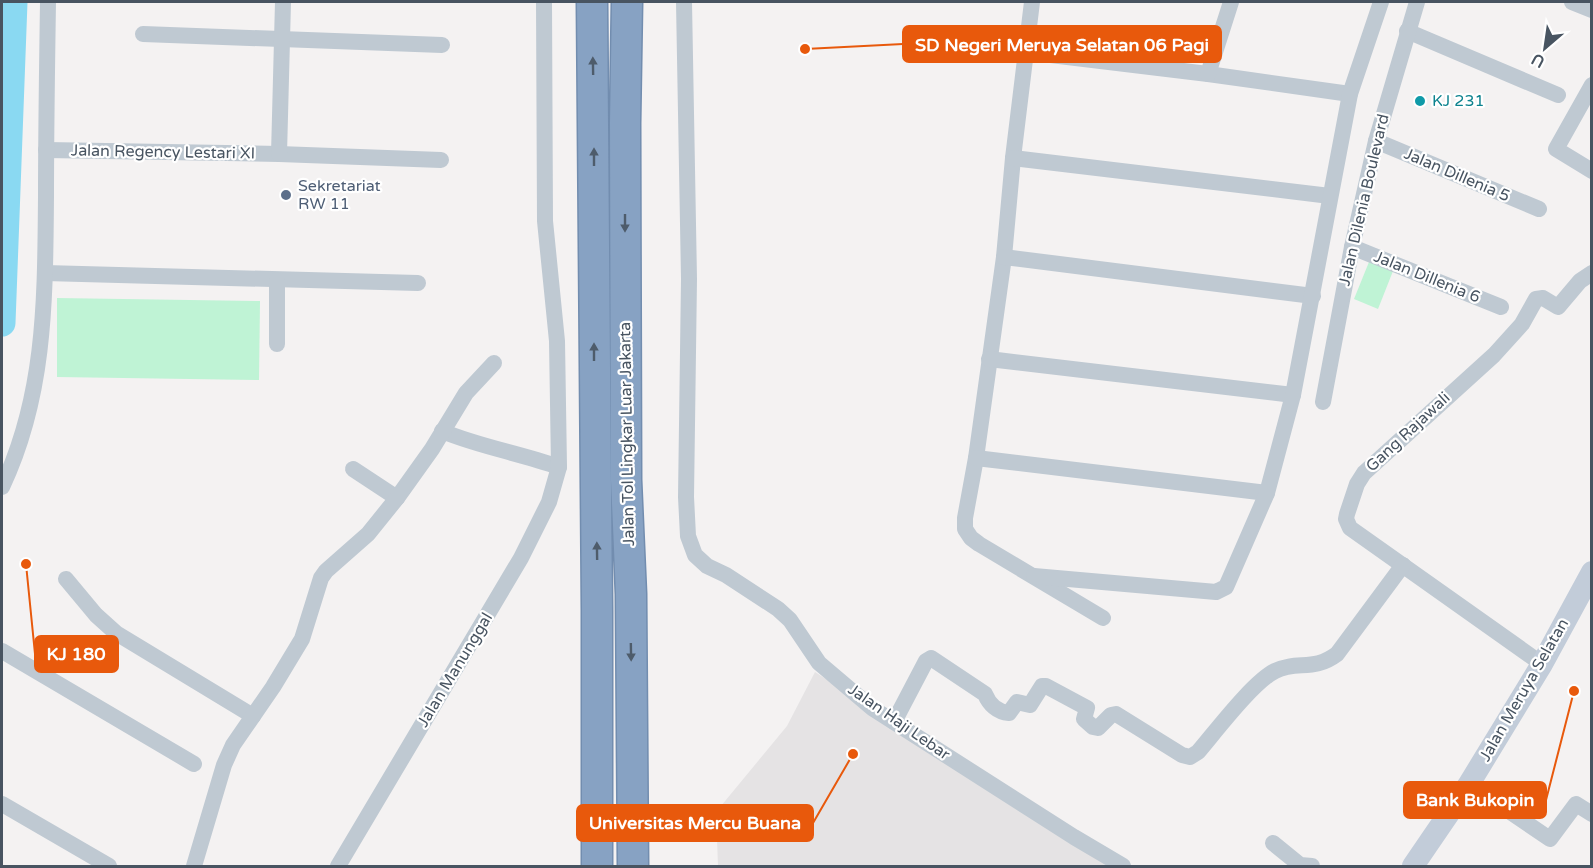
<svg xmlns="http://www.w3.org/2000/svg" width="1593" height="868" font-family="'Varela Round',sans-serif">
  <style>
    .education { fill: #e5e3e4 }
    .green { fill: #bff3d5 }
    .lines { fill: none; stroke-linecap: round; stroke-linejoin: round }
    .river { stroke: #8ad9f2; stroke-width: 27 }
    .highway-casing { stroke: #728daf; stroke-width: 33 }
    .street { stroke: #bfc9d2; stroke-width: 16 }
    .secondary { stroke: #c2ccd9; stroke-width: 22 }
    .highway { stroke: #87a2c3; stroke-width: 30 }
    .oneway { fill: #4e5c6b }
    .culture-dot { fill: #0f9aa8; stroke: #fff; stroke-width: 2 }
    .service-dot { fill: #5c6f8a; stroke: #fff; stroke-width: 2 }
    .labels { text-anchor: middle; dominant-baseline: central; stroke-width: 4.5; stroke-linejoin: round; paint-order: stroke }
    .culture-label { font-size: 16px; fill: #0d838f; stroke: #fff; text-anchor: start }
    .street-label { font-size: 16px; fill: #485461; stroke: #fff }
    .service-label { font-size: 16px; fill: #4e5e75; stroke: #fff; text-anchor: start }
    .leader { fill: none; stroke: #e8590c; stroke-width: 2 }
    .callout-dot { fill: #e8590c; stroke: #fff; stroke-width: 2 }
    .callout { fill: #e8590c; stroke: #e8590c; stroke-width: 2 }
    .callout-label { font-size: 18px; text-anchor: middle; font-weight: bold; fill: #fff }
  </style>
  <rect width="100%" height="100%" fill="#f4f2f2"/>
  <polygon class="education" points="815,672 1071,837 1119,866 718,866 716,812 787,726"/>
  <g class="green">
    <polygon points="1371,257 1395,266 1378,309 1354,299"/>
    <polygon points="57,298 260,301 259,380 57,377"/>
  </g>
  <g class="lines">
    <polyline class="river" points="2,323 14,2"/>
    <g class="highway-casing">
      <g id="highway">
        <polyline points="592,2 597,610 597,866"/>
        <polyline points="627,2 625,123 626,480 631,594 633,866"/>
      </g>
    </g>
    <g class="street">
      <polyline points="684,2 689,279 686,497 688,536 695,555 707,566 726,575 778,609 790,620 819,663 872,708 1074,837 1123,866"/>
      <polyline points="1032,2 1013,158 1004,257 976,458 965,518 965,529 971,538 979,544 1103,618"/>
      <polyline points="1572,2 1592,10"/>
      <polyline points="1407,31 1558,95"/>
      <polyline points="143,34 442,45"/>
      <polyline points="1026,52 1208,74 1350,94"/>
      <polyline points="1208,74 1231,2"/>
      <polyline points="1592,85 1556,149 1592,171"/>
      <polyline points="1376,141 1539,209"/>
      <polyline points="46,150 279,154 441,160"/>
      <polyline points="279,154 283,2"/>
      <polyline points="1013,158 1330,196"/>
      <polyline points="1352,247 1501,307"/>
      <polyline points="1004,257 1313,296"/>
      <polyline points="45,273 418,283"/>
      <polyline points="277,280 277,344"/>
      <polyline points="989,359 1293,395"/>
      <polyline points="1323,402 1352,247 1376,141 1417,2"/>
      <path d="M442 431C480 447 520 453 559 467"/>
      <polyline points="976,458 1267,493"/>
      <polyline points="353,469 397,498"/>
      <path d="M2 487C46 394 45 298 46 197 46 132 47 67 48 2"/>
      <polyline points="1034,576 1216,592 1226,587 1267,493 1293,395 1350,94 1381,2"/>
      <polyline points="66,579 96,615 116,633 253,716"/>
      <polyline points="2,651 194,764"/>
      <polyline points="1542,664 1350,528 1346,519 1347,514 1357,484 1364,473 1494,355 1522,324 1536,299 1543,298 1558,307 1580,281 1592,273"/>
      <path d="M894 722 926 661 931 658 985 694C989 704 997 712 1009 713L1017 702 1030 705 1042 686H1046L1087 708 1084 719 1093 727 1098 728 1111 715 1116 714 1182 755 1190 757 1198 752C1216 731 1253 682 1275 671 1298 660 1313 672 1337 654L1403 565"/>
      <polyline points="1469,784 1550,839 1576,804 1592,814"/>
      <polyline points="2,804 109,866"/>
      <polyline points="1273,843 1300,865 1312,866"/>
      <polyline points="194,866 224,765 233,745 273,687 302,639 321,578 326,571 368,534 397,498 432,449 466,393 494,363"/>
      <polyline points="338,866 521,558 549,502 559,467 557,341 545,221 544,2"/>
    </g>
    <polyline class="secondary" points="1413,866 1469,784 1542,664 1592,572"/>
    <use href="#highway" class="highway"/>
  </g>
  <defs><path id="oneway-solid" d="M-6-.8H1V-3.2L6.5 0L1 3.2V.8H-6Z" transform="scale(1.5)"/></defs>
  <g class="oneway">
    <use href="#oneway-solid" transform="translate(593 66) rotate(-91)"/>
    <use href="#oneway-solid" transform="translate(594 157) rotate(-90)"/>
    <use href="#oneway-solid" transform="translate(625 223) rotate(90)"/>
    <use href="#oneway-solid" transform="translate(594 352) rotate(-90)"/>
    <use href="#oneway-solid" transform="translate(597 551) rotate(-91)"/>
    <use href="#oneway-solid" transform="translate(631 652) rotate(89)"/>
  </g>
  <circle class="culture-dot" cx="1420" cy="101" r="6"/>
  <circle class="service-dot" cx="286" cy="195" r="6"/>
  <g class="labels">
    <g class="culture-label">
      <text x="1432" y="101">KJ 231</text>
    </g>
    <g class="street-label">
      <text transform="translate(163 152) rotate(1)">Jalan Regency Lestari XI</text>
      <text transform="translate(1457 175) rotate(23)">Jalan Dillenia 5</text>
      <text transform="translate(1364 200) rotate(-77)">Jalan Dilenia Boulevard</text>
      <text transform="translate(1427 277) rotate(22)">Jalan Dillenia 6</text>
      <text transform="translate(1408 432) rotate(-43)">Gang Rajawali</text>
      <text transform="translate(627 434) rotate(-91)">Jalan Tol Lingkar Luar Jakarta</text>
      <text transform="translate(455 670) rotate(-59)">Jalan Manunggal</text>
      <text transform="translate(1524 690) rotate(-60)">Jalan Meruya Selatan</text>
      <text transform="translate(899 722) rotate(35)">Jalan Haji Lebar</text>
    </g>
    <g class="service-label">
      <text x="298" y="186">Sekretariat<tspan x="298" dy="18">RW 11</tspan></text>
    </g>
  </g>
  <path class="leader" d="M805 49L903 44M26 564L35 654M1574 691L1546 800M853 754L813 823"/>
  <g class="callout-dot">
    <circle cx="805" cy="49" r="6"/>
    <circle cx="26" cy="564" r="6"/>
    <circle cx="1574" cy="691" r="6"/>
    <circle cx="853" cy="754" r="6"/>
  </g>
  <g class="callout">
    <rect x="903" y="26" width="318" height="36" rx="6"/>
    <rect x="35" y="636" width="83" height="36" rx="6"/>
    <rect x="1404" y="782" width="142" height="36" rx="6"/>
    <rect x="577" y="805" width="236" height="36" rx="6"/>
  </g>
  <g class="callout-label">
    <text x="1062" y="51">SD Negeri Meruya Selatan 06 Pagi</text>
    <text x="76" y="660">KJ 180</text>
    <text x="1475" y="806">Bank Bukopin</text>
    <text x="695" y="829">Universitas Mercu Buana</text>
  </g>
  <rect width="1593" height="868" fill="none" stroke="#485461" stroke-width="6"/>
  <g transform="translate(1545 48) rotate(209)" stroke="#ffffff" stroke-width="4.5" paint-order="stroke">
  <path d="M0-4.5L10 22L0 15L-10 22Z" fill="#485461"/>
  <text y="-9" font-size="16" font-weight="bold" text-anchor="middle" fill="#485461">U</text>
  </g>
</svg>
